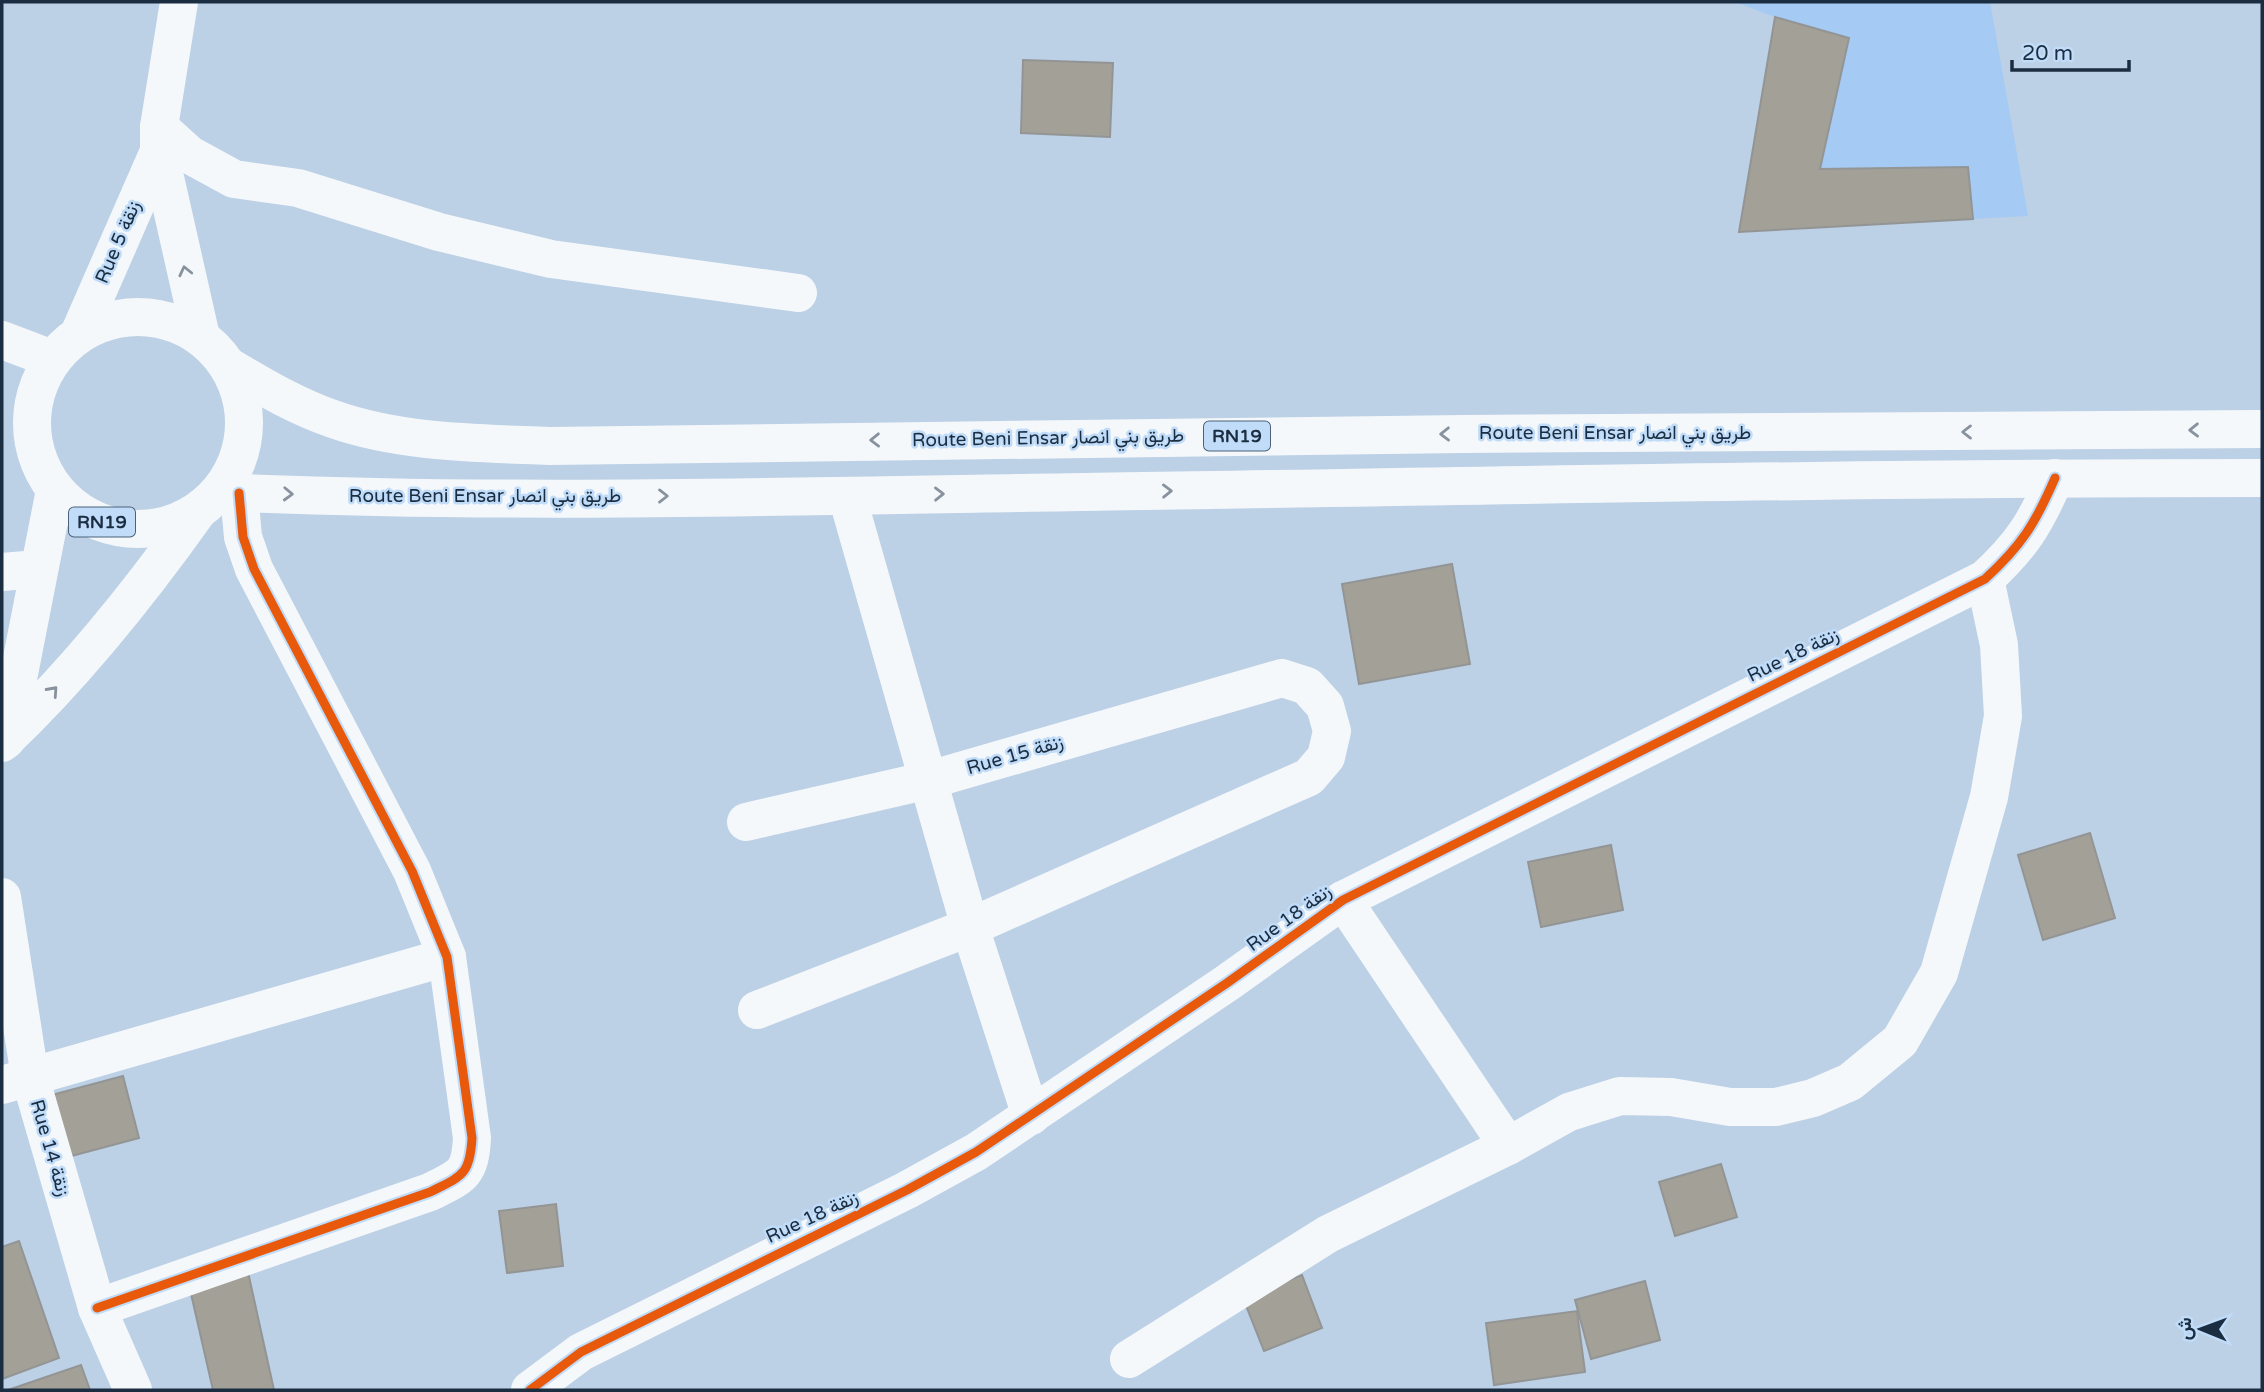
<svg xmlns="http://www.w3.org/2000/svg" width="2264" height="1392" font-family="'Varela Round',Vazirmatn,sans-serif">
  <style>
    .built { fill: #a5caf3 }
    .building { fill: #a3a098; stroke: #939595; stroke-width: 2 }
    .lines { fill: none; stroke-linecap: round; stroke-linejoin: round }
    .minor { stroke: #f5f8fb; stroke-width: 38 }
    .highway { stroke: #f5f8fb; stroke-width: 38 }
    .cycleway-casing { stroke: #c0dcf9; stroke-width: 13 }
    .cycleway { stroke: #e8590c; stroke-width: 9 }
    .oneway { stroke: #88929e }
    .labels { text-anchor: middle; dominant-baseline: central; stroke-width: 5; stroke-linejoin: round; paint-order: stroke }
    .shield { fill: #c0dcf9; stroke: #4c6278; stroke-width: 2 }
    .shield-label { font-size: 18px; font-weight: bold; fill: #1b2d40 }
    .street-label { font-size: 19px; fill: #1b2d40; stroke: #c0dcf9 }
  </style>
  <rect width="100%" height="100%" fill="#bcd0e6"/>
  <polygon class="built" points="1735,2 1990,2 2028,216 1739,232 1775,17"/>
  <g class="building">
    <polygon points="1775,17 1849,38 1820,169 1968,167 1973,219 1739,232"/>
    <polygon points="1023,60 1113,63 1110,137 1021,133"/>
    <polygon points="1452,564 1470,664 1359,684 1342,584"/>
    <polygon points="2090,833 2115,918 2043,940 2018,855"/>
    <polygon points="1611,845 1623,910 1541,927 1528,862"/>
    <polygon points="123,1076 139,1138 64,1158 48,1096"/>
    <polygon points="1721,1164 1737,1217 1675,1236 1659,1182"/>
    <polygon points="556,1204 563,1266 507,1273 499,1211"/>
    <polygon points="19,1241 59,1358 2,1379 2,1247"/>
    <polygon points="248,1272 274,1390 213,1390 189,1285"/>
    <polygon points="1302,1275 1322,1328 1264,1351 1243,1298"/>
    <polygon points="1645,1281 1660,1340 1591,1359 1575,1300"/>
    <polygon points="1577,1311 1585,1372 1494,1385 1486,1323"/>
    <polygon points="81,1365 90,1390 8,1390"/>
  </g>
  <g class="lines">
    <g class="minor">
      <polyline points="179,2 159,127 159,151 201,337"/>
      <polyline points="159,127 190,155 234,179 298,188 439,232 551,259 798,293"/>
      <polyline points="79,334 159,151"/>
      <polyline points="847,496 970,927 1031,1116"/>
      <polyline points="2,572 38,569"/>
      <polyline points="6,740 55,490"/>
      <path d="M2 743C76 673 139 594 198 511"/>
      <polyline points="746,822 929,780 1282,678 1307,686 1325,706 1332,731 1326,757 1309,777 970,927 757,1010"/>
      <polyline points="2,897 30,1077 97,1308 133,1390"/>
      <polyline points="2,1085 447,957"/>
      <polyline points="1508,1146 1569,1112 1620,1096 1671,1097 1730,1107 1776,1107 1813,1098 1850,1082 1900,1041 1939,973 1989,797 2003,716 1999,645 1985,579"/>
      <path d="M97 1308 430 1192C462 1176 470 1175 472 1138L447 957 412 871 254 569 243 537 239 493"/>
      <polyline points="1129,1359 1328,1234 1508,1146 1343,900"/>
      <path d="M530 1390 581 1352 907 1190 976 1152 1227 983 1343 900 1985 579C2022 545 2035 524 2055 478"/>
    </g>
    <g class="highway">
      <circle cx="138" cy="423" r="106"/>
      <polyline points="2,340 52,359"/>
      <path d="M228 366C262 386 295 406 333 419 401 443 477 443 549 446L1464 434 2262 429"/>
      <path d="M220 492C486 504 754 497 1020 493 1434 487 1848 478 2262 478"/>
    </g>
    <g class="cycleway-casing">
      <g id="cycleway">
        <path d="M97 1308 430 1192C462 1176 470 1175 472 1138L447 957 412 871 254 569 243 537 239 493"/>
        <path d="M530 1390 581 1352 907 1190 976 1152 1227 983 1343 900 1985 579C2022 545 2035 524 2055 478"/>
      </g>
    </g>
    <use href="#cycleway" class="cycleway"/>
  </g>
  <defs><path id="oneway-chevron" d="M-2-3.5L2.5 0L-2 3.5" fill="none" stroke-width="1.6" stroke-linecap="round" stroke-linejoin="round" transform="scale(1.75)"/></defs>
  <g class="oneway">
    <use href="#oneway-chevron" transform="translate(185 271) rotate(-103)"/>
    <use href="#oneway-chevron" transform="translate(2194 430) rotate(179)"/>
    <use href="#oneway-chevron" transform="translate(1967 432) rotate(180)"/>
    <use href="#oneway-chevron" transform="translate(1445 434) rotate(179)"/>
    <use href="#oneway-chevron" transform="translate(875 440) rotate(179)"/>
    <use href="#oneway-chevron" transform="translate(1167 491) rotate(-1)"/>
    <use href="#oneway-chevron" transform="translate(288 494) rotate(2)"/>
    <use href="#oneway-chevron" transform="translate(939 494) rotate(-1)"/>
    <use href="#oneway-chevron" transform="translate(663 496)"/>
    <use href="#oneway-chevron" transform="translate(53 691) rotate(-48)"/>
  </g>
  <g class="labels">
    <g class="shield">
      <rect x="1204" y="421.5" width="66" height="29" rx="5"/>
      <rect x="69" y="507.5" width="66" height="29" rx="5"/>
    </g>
    <g class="shield-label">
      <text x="1237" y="436">RN19</text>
      <text x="102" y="522">RN19</text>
    </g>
    <g class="street-label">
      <text transform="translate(118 242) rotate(-67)">Rue 5 زنقة</text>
      <text x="1615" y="433">Route Beni Ensar طريق بني انصار</text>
      <text transform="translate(1048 438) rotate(-1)">Route Beni Ensar طريق بني انصار</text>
      <text x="485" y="496">Route Beni Ensar طريق بني انصار</text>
      <text transform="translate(1793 655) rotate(-26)">Rue 18 زنقة</text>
      <text transform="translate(1015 755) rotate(-16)">Rue 15 زنقة</text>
      <text transform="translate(1289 918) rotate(-36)">Rue 18 زنقة</text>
      <text transform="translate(50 1148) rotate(74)">Rue 14 زنقة</text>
      <text transform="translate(812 1217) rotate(-25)">Rue 18 زنقة</text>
    </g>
  </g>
  <rect width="2264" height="1392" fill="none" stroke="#1b2d40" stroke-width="7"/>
  <g transform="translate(2201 1329) rotate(271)" stroke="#c0dcf9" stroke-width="5" paint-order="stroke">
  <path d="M0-5L12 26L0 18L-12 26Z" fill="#1b2d40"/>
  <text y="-10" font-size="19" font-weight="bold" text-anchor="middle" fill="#1b2d40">ش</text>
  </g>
  <path d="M2012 60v10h117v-10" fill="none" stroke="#1b2d40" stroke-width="3.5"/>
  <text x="2022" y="60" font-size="21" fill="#1b2d40" stroke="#c0dcf9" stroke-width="5" paint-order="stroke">20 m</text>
</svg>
